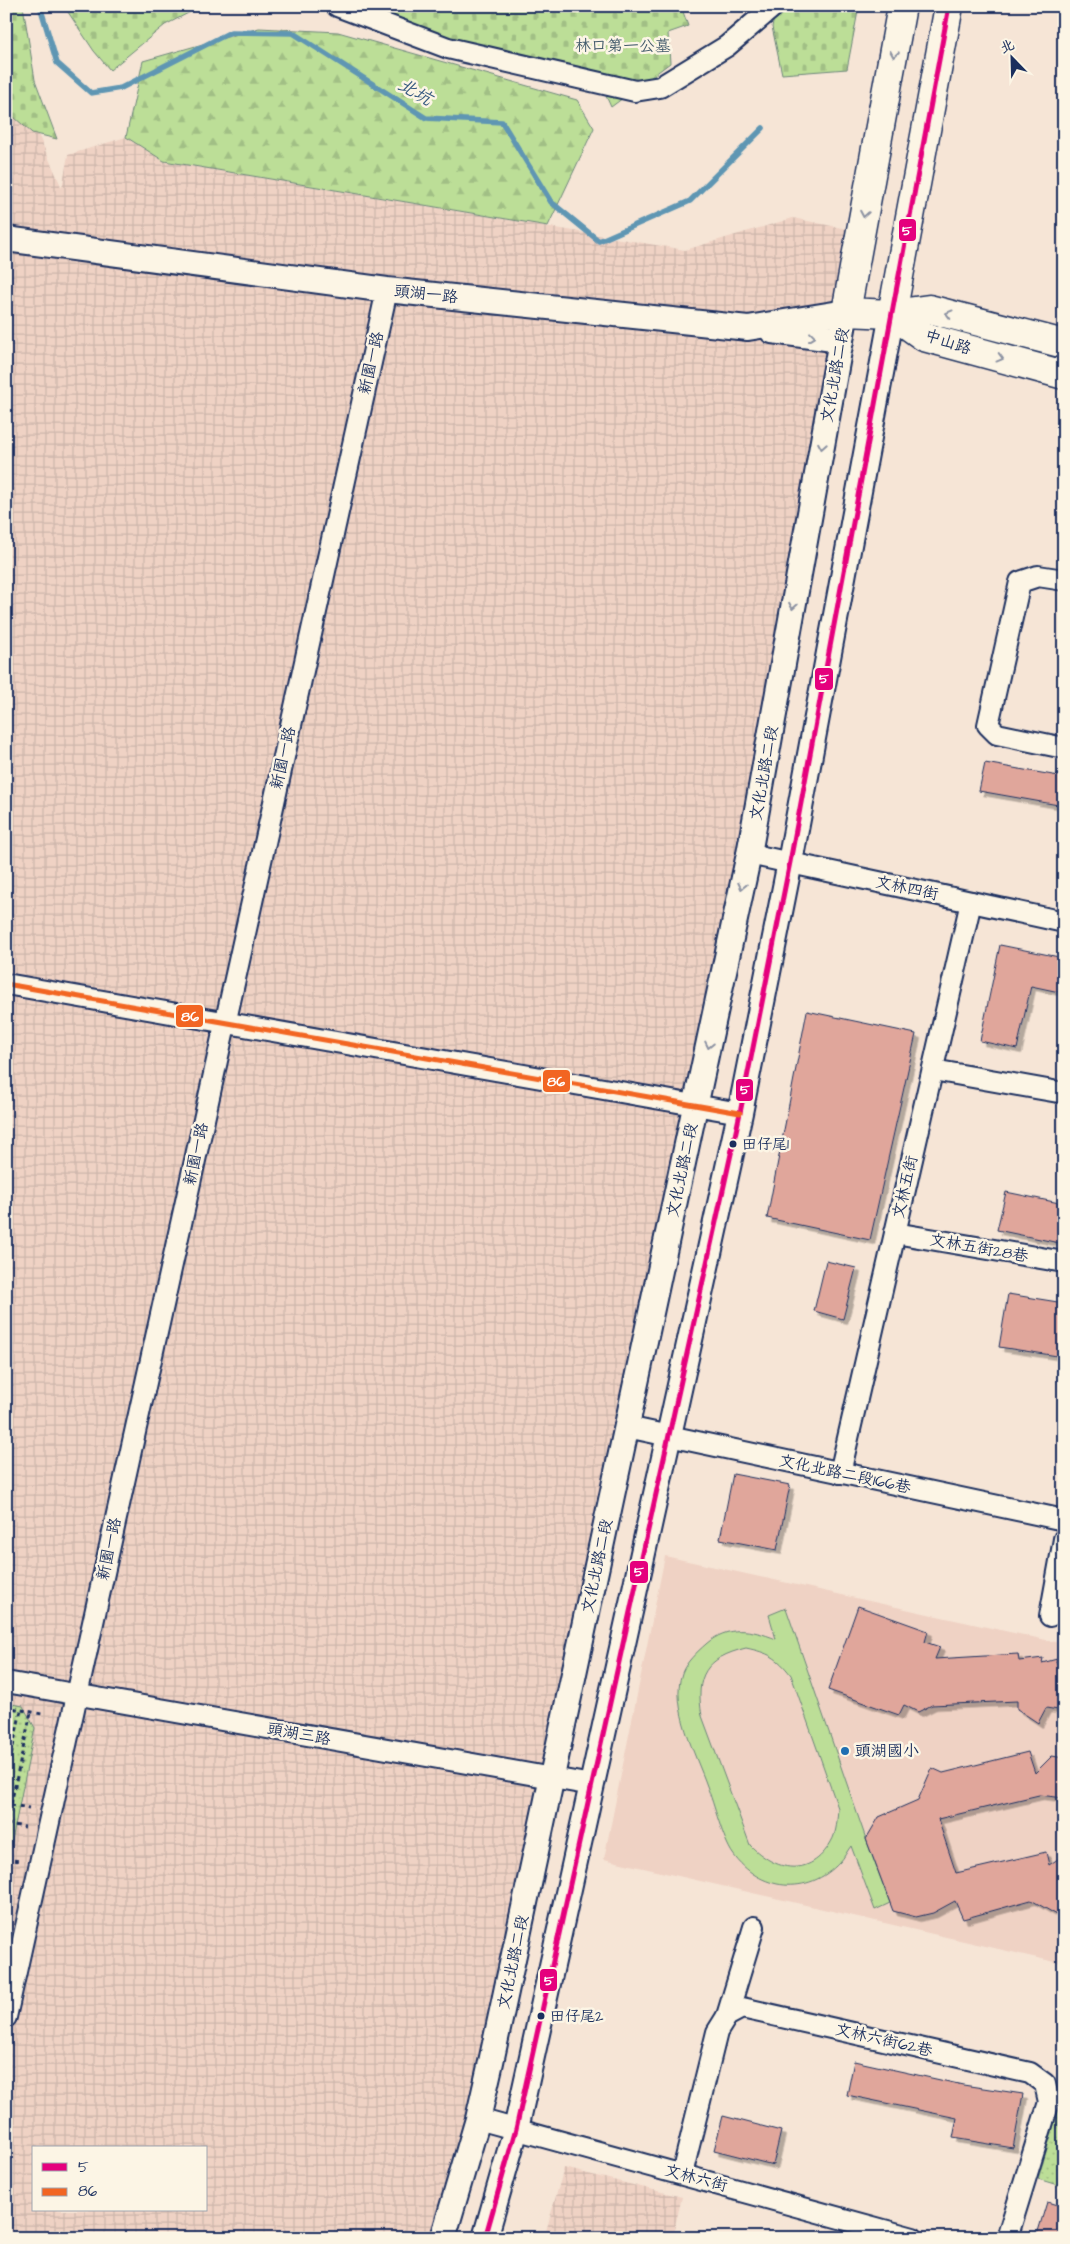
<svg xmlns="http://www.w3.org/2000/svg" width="1070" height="2244" font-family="'Architects Daughter','LXGW WenKai TC',sans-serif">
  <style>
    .built { fill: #efd2c4 }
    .industrial { fill: url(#industrial-grid); fill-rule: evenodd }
    .grass { fill: #bcde97; stroke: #6c867a; fill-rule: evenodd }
    .forest { fill: url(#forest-firs); stroke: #6c867a }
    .cemetery { fill: url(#cemetery-stones); stroke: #6c867a }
    .park { fill: url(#park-dots); stroke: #6c867a }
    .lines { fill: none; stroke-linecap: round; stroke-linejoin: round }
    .stream { stroke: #5f96b3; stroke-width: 5.5 }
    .building { fill: #e0a69b; stroke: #1b2f5e; filter: url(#shadow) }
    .minor-casing { stroke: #1b2f5e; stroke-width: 24 }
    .tertiary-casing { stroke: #1b2f5e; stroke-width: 28 }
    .secondary-casing { stroke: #1b2f5e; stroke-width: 31 }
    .path { stroke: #1b2f5e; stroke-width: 3; stroke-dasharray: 4 4; stroke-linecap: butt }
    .minor { stroke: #fcf5e5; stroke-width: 20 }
    .tertiary { stroke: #fcf5e5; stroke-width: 24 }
    .secondary { stroke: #fcf5e5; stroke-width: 28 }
    .bus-1-casing { stroke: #fcf5e5; stroke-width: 9 }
    .bus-2-casing { stroke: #fcf5e5; stroke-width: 9 }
    .bus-1 { stroke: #e5007d; stroke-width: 5 }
    .bus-2 { stroke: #f26522; stroke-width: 5 }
    .oneway { stroke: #8c92a2 }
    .bus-dot { fill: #1b2f5e; stroke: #fcf5e5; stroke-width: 2 }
    .poi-dot { fill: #1f6fb2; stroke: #fcf5e5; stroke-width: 2 }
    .labels { text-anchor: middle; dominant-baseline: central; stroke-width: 5; stroke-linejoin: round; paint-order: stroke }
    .bus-label { font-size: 15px; fill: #1b2f5e; stroke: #fcf5e5; text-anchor: start }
    .park-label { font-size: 16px; fill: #435b6c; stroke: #fcf5e5 }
    .street-label { font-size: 16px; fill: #1b2f5e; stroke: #fcf5e5 }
    .poi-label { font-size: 16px; fill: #1b2f5e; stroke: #fcf5e5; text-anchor: start }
    .water-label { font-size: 18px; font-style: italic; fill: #375a81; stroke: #fcf5e5 }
    .line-badge { stroke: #fcf5e5; stroke-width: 2 }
    .badge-label { font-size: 14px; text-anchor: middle; font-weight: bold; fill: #fff }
  </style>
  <defs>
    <pattern id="industrial-grid" width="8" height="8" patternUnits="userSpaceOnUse" patternTransform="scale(1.25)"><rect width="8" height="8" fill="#efd2c4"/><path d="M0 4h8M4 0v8" fill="none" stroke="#ccb5ab"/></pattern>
    <pattern id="forest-firs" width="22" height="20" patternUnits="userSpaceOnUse" patternTransform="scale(1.25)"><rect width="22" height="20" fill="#bcde97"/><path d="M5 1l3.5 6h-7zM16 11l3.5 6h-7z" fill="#a1bf85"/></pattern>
    <pattern id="cemetery-stones" width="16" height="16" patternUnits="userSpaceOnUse" patternTransform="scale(1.25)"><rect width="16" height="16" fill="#bcde97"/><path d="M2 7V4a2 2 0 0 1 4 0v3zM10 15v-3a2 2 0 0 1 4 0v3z" fill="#a1bf85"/></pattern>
    <pattern id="park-dots" width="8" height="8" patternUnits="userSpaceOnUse" patternTransform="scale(1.25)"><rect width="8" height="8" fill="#bcde97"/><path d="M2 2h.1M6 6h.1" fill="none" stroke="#a1bf85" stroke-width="1.8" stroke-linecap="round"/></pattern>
    <filter id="shadow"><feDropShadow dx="4.5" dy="4.5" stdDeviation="0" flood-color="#0004"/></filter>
  </defs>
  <rect width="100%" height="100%" fill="#f6e5d6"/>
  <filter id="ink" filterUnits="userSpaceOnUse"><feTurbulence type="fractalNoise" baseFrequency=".02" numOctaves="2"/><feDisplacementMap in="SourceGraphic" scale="10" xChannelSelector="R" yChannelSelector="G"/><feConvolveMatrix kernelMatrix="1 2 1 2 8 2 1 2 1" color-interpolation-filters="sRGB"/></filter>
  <g filter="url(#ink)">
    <polygon class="built" points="665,1556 1064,1644 1064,1964 604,1859"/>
    <g class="industrial">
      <path d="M6 97 25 105 62 188 68 155 126 137 165 161 685 250 793 218 866 233 617 1424 466 2126 433 2238H6ZM34 2148H206V2210H34Z"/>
      <polygon points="564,2168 682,2197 672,2238 544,2238"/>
    </g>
    <path class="grass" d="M786 1608 866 1839 890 1903 875 1910 851 1846C847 1851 844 1858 840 1862 808 1897 759 1891 733 1854 723 1840 714 1804 707 1786 696 1755 670 1707 682 1673 686 1662 697 1652 706 1644 728 1625 751 1629 776 1639L769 1615ZM746 1648C769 1653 777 1657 791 1675L838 1808C837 1820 837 1832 831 1842 810 1879 775 1871 750 1845L702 1716C695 1676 705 1658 746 1648Z"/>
    <polygon class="forest" points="259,28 338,32 577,100 594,128 548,226 164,161 126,137 143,61"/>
    <g class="cemetery">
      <polygon points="6,6 23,6 35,80 57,139 32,133 6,110"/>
      <polygon points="64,6 202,6 165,25 110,70 94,51"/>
      <path d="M365 6H681L688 26 668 33 670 63 611 107 597 76C517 61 441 37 365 6Z"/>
      <polygon points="777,6 859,6 847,69 782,74 772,27"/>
    </g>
    <g class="park">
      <polygon points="6,1703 23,1706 35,1728 6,1870"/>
      <polygon points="1064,2091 1064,2187 1038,2179"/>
    </g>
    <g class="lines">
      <polyline class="stream" points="40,6 57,63 91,93 121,88 231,32 293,33 426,118 502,122 551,202 599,241 690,201 763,128"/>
    </g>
    <g class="building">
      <polygon points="985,763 1064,777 1064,806 979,791"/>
      <polygon points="1000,945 1064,958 1064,993 1031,986 1017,1049 980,1041"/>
      <polygon points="807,1011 916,1034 870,1240 767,1218"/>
      <polygon points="1006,1192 1064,1204 1064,1244 997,1230"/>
      <polygon points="826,1261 856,1268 843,1319 814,1311"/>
      <polygon points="1008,1294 1064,1303 1064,1357 999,1347"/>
      <polygon points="733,1474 790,1485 777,1550 720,1539"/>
      <polygon points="858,1606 928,1631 925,1642 940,1647 935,1659 1018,1654 1019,1661 1043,1658 1042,1663 1057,1659 1056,1663 1064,1665 1064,1711 1046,1708 1038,1723 1017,1709 1017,1701 932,1705 918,1712 904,1705 899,1715 828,1690"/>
      <polygon points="1028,1752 1035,1773 1052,1756 1064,1758 1064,1798 1039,1795 938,1819 956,1873 1046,1852 1049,1865 1064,1855 1064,1919 1031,1900 963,1919 955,1901 933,1913 916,1917 893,1911 866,1839 879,1817 918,1800 932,1768 943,1773"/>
      <polygon points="854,2061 963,2085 1023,2094 1013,2148 953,2138 957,2118 847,2095"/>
      <polygon points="723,2116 781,2131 773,2165 714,2150"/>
      <polygon points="1047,2202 1064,2207 1064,2238 1036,2238"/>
    </g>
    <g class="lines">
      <g class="minor-casing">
        <g id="minor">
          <polyline points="337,6 448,48 635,91 660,87 727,46 774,6"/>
          <polyline points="1064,580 1038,576 1020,582 988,725 997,734 1064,748"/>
          <polyline points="749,854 1064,922"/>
          <polyline points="6,984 740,1113"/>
          <polyline points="933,1070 1064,1093"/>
          <polyline points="895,1233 1064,1262"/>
          <polyline points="627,1427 1064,1520"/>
          <polyline points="840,1473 971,902"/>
          <polyline points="1050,1616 1064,1539"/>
          <polyline points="6,1682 592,1785"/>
          <polyline points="727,2016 754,1927"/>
          <polyline points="6,2017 387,290"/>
          <polyline points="478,2119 913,2238"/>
          <polyline points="682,2174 717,2032 727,2016 742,2008 1030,2073 1045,2084 1049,2102 1007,2238"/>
        </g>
      </g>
      <g class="tertiary-casing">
        <g id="tertiary">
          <polyline points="6,239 387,290 748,328 846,312 749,854 491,2062 478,2119 443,2238"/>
          <polyline points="772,331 841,340"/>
          <polyline points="485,2238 516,2129 740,1113 790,862 892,314"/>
        </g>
      </g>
      <g class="secondary-casing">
        <g id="secondary">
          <polyline points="902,6 846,312 892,314 929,309 1064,344"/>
          <polyline points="892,314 949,6"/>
          <polyline points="892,314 924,337 1064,375"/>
        </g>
      </g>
      <g class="path">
        <polyline points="6,1707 42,1714"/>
        <polyline points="6,1778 21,1710"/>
        <polyline points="6,1784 15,1786"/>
        <polyline points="11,1805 29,1808"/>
        <polyline points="7,1824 25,1827"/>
        <polyline points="6,1827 31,1712"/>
        <polyline points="6,1859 19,1861"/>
        <polyline points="6,1885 13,1886"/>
      </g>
      <use href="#minor" class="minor"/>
      <use href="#tertiary" class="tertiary"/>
      <use href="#secondary" class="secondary"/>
      <g class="bus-1-casing">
        <polyline id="bus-1" points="485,2238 516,2129 740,1113 790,862 949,6"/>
      </g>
      <g class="bus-2-casing">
        <polyline id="bus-2" points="6,984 740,1113"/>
      </g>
      <use href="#bus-1" class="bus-1"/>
      <use href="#bus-2" class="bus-2"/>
    </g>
    <defs><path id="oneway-chevron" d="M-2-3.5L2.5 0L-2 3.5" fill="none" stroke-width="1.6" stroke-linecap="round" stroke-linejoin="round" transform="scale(1.25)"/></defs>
    <g class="oneway">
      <use href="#oneway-chevron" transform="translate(894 54) rotate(100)"/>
      <use href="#oneway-chevron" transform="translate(864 214) rotate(100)"/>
      <use href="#oneway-chevron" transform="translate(949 314) rotate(-165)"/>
      <use href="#oneway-chevron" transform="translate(812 337) rotate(7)"/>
      <use href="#oneway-chevron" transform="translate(1000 358) rotate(15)"/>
      <use href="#oneway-chevron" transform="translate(822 446) rotate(100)"/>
      <use href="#oneway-chevron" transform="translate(793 606) rotate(100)"/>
      <use href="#oneway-chevron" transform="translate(742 886) rotate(102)"/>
      <use href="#oneway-chevron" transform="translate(709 1045) rotate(102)"/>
    </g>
  </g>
  <g class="bus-dot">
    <circle cx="733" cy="1144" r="4.5"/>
    <circle cx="541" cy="2016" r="4.5"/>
  </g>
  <circle class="poi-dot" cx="845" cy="1751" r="5"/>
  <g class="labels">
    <g class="bus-label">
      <text x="742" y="1144">田仔尾1</text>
      <text x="550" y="2016">田仔尾2</text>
    </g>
    <g class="park-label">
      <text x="623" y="46">林口第一公墓</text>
    </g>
    <g class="street-label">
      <text transform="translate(426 294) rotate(6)">頭湖一路</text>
      <text transform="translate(948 342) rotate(18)">中山路</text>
      <text transform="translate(371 363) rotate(-77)">新園一路</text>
      <text transform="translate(835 375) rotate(-80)">文化北路二段</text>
      <text transform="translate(283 758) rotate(-77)">新園一路</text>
      <text transform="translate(764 773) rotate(-80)">文化北路二段</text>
      <text transform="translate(907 888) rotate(12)">文林四街</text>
      <text transform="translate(196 1154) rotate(-78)">新園一路</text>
      <text transform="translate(682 1170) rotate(-78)">文化北路二段</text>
      <text transform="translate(905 1187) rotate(-77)">文林五街</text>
      <text transform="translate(979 1248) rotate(10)">文林五街28巷</text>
      <text transform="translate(845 1474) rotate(12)">文化北路二段166巷</text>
      <text transform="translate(109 1549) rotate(-78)">新園一路</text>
      <text transform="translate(597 1566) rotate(-78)">文化北路二段</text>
      <text transform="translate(299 1734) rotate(10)">頭湖三路</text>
      <text transform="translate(513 1962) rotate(-78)">文化北路二段</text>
      <text transform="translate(884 2040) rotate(13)">文林六街62巷</text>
      <text transform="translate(696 2178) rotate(15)">文林六街</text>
    </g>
    <g class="poi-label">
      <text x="855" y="1751">頭湖國小</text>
    </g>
    <g class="water-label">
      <text transform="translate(415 92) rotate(30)">北坑</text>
    </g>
  </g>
  <g class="line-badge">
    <rect x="898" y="218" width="19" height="24" rx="5" fill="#e5007d"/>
    <rect x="814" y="667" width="20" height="24" rx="5" fill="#e5007d"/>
    <rect x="175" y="1004" width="29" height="24" rx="5" fill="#f26522"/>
    <rect x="542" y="1069" width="29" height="24" rx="5" fill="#f26522"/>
    <rect x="735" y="1078" width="19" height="24" rx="5" fill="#e5007d"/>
    <rect x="629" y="1560" width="20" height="24" rx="5" fill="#e5007d"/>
    <rect x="539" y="1968" width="19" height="24" rx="5" fill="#e5007d"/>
  </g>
  <g class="badge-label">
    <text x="907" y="235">5</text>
    <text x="824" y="683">5</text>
    <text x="190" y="1021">86</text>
    <text x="556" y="1086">86</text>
    <text x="745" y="1094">5</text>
    <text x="639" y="1576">5</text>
    <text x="549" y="1985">5</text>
  </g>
  <rect width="1070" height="2244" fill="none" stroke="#fcf5e5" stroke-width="25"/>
  <rect x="12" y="12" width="1045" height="2219" fill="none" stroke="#1b2f5e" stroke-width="2" filter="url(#ink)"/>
  <rect x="32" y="2146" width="175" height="65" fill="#fcf5e5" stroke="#a2a6af"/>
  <rect x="42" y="2163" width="25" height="8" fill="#e5007d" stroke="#a2a6af"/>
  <text x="78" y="2172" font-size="15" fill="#1b2f5e">5</text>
  <rect x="42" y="2188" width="25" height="8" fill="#f26522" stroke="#a2a6af"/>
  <text x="78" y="2196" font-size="15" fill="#1b2f5e">86</text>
  <g transform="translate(1012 58) rotate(337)" stroke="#fcf5e5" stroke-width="4" paint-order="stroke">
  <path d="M0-4L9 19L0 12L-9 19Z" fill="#1b2f5e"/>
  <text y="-8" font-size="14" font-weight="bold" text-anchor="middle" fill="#1b2f5e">北</text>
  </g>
</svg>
